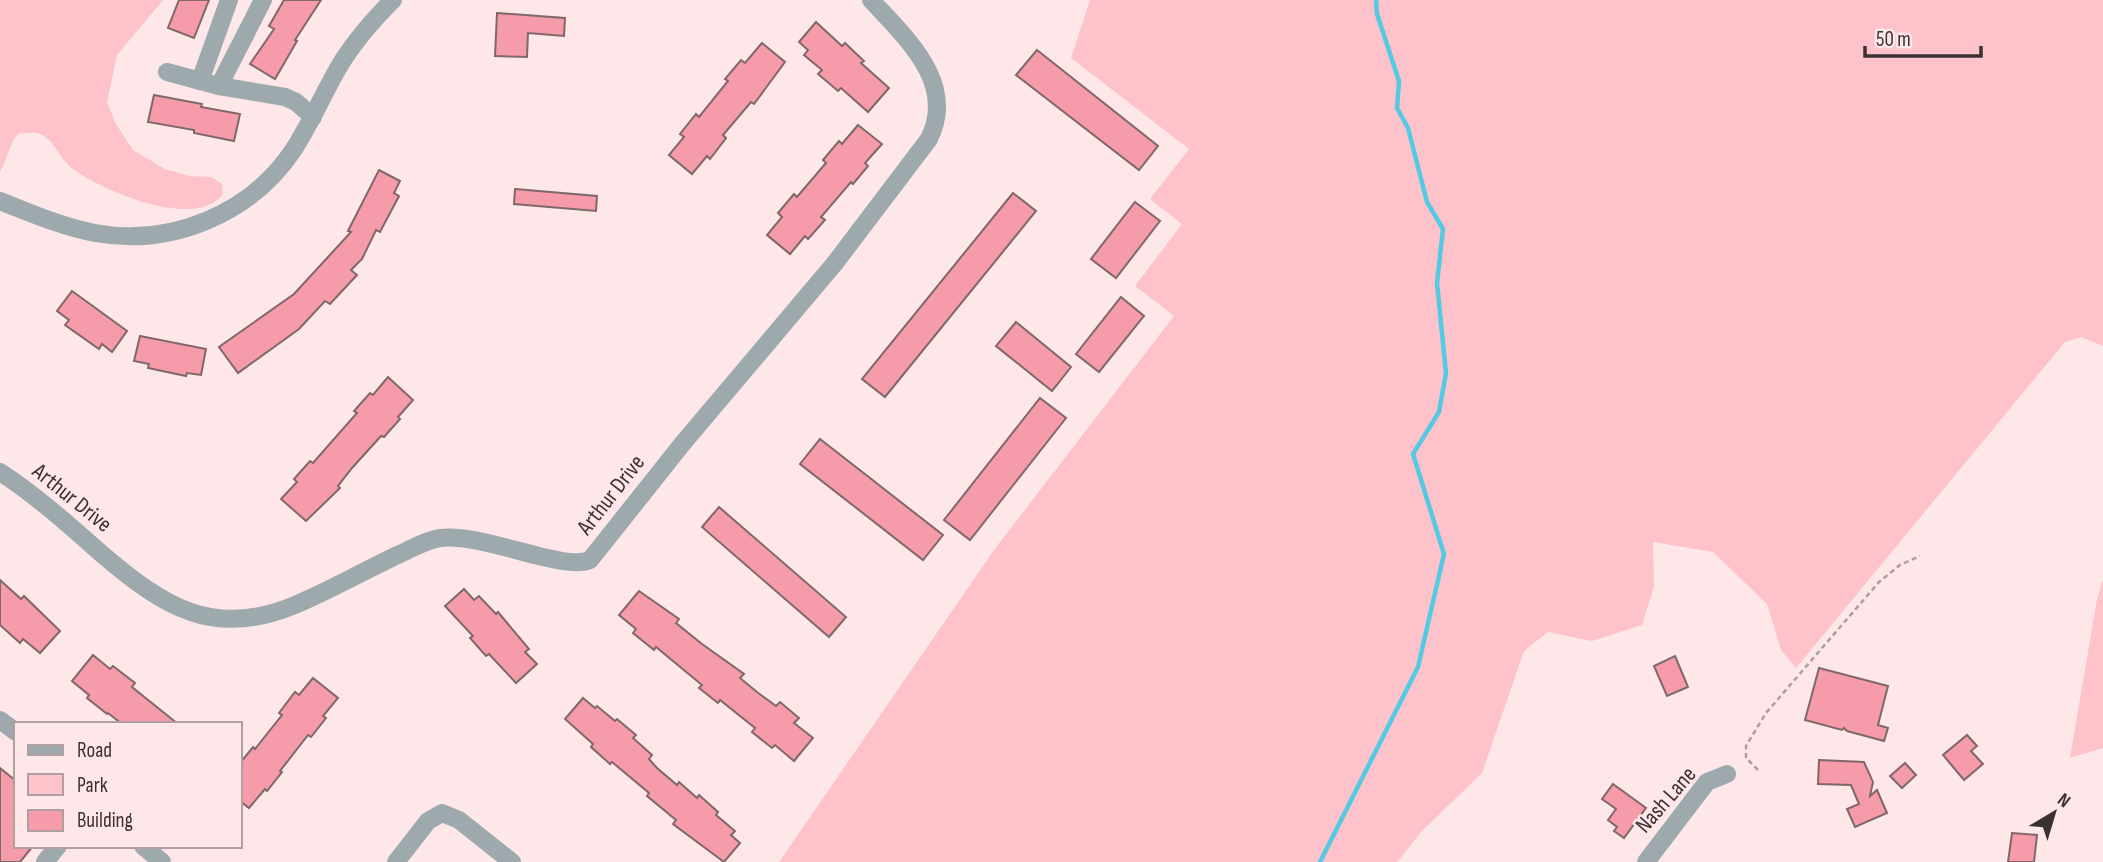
<svg xmlns="http://www.w3.org/2000/svg" width="2103" height="862" font-family="'Sofia Sans Condensed',sans-serif">
  <style>
    .green { fill: #fec3ca }
    .lines { fill: none; stroke-linecap: round; stroke-linejoin: round }
    .stream { stroke: #54c9e3; stroke-width: 4.5 }
    .building { fill: #f69ba9; stroke: #80676a; stroke-width: 2 }
    .path { stroke: #ae9c9e; stroke-width: 2.5; stroke-dasharray: 5 3.5; stroke-linecap: butt }
    .minor { stroke: #9da9ac; stroke-width: 18 }
    .labels { text-anchor: middle; dominant-baseline: central; stroke-width: 5; stroke-linejoin: round; paint-order: stroke }
    .street-label { font-size: 23px; fill: #3b3032; stroke: #fee7e9 }
  </style>
  <rect width="100%" height="100%" fill="#fee7e9"/>
  <g class="green">
    <path d="M0 0H163L117 55 107 102 116 124 133 150 165 169 189 176 212 177 222 184 223 194C195 231 103 191 73 169 60 160 54 139 40 134 34 131 24 133 18 134 9 145 7 159 0 172Z"/>
    <polygon points="1090,0 2103,0 2103,346 2081,337 2065,342 1796,668 1781,650 1767,604 1713,552 1653,542 1654,587 1642,625 1592,641 1548,632 1524,651 1482,773 1422,831 1397,862 779,862 994,550 1174,316 1135,286 1182,224 1150,199 1189,149 1071,58"/>
    <polygon points="2103,580 2103,748 2070,758 2097,599"/>
  </g>
  <g class="lines">
    <polyline class="stream" points="1320,862 1418,667 1444,554 1413,454 1439,412 1446,373 1437,283 1443,229 1427,202 1408,128 1397,108 1399,81 1377,14 1376,0"/>
  </g>
  <g class="building">
    <polygon points="179,0 209,0 194,38 168,28"/>
    <polygon points="284,0 321,0 295,40 297,41 275,79 250,64 274,29 269,26"/>
    <polygon points="497,13 565,18 564,36 528,33 527,57 495,56"/>
    <polygon points="816,22 842,46 845,43 864,61 861,63 889,88 868,112 841,88 838,91 818,74 822,70 804,55 808,50 799,42"/>
    <polygon points="762,43 785,62 754,104 751,102 723,135 726,138 710,159 707,156 692,174 669,155 684,137 680,134 696,114 699,117 728,81 725,79 741,60 745,63"/>
    <polygon points="1037,50 1158,146 1139,170 1016,75"/>
    <polygon points="154,95 202,104 201,107 240,114 234,141 194,133 194,130 148,122"/>
    <polygon points="858,125 882,144 865,163 868,166 853,184 851,182 821,217 825,220 808,239 805,236 790,254 767,235 782,217 778,213 794,194 797,197 826,163 823,160 839,141 842,144"/>
    <polygon points="379,170 400,181 394,193 399,196 380,232 376,230 362,259 351,270 357,275 330,304 325,301 299,329 238,373 219,347 294,294 351,232 348,231"/>
    <polygon points="515,189 597,196 596,211 514,204"/>
    <polygon points="1013,193 1036,211 885,397 862,379"/>
    <polygon points="1135,202 1160,221 1116,278 1091,259"/>
    <polygon points="72,291 127,331 112,352 102,344 99,349 65,325 69,320 57,311"/>
    <polygon points="1121,297 1144,316 1099,372 1076,354"/>
    <polygon points="1016,322 1071,367 1052,391 996,346"/>
    <polygon points="140,336 206,349 201,375 187,373 186,376 148,368 149,364 134,361"/>
    <polygon points="388,377 413,400 398,417 400,419 384,437 381,436 352,468 338,486 340,488 306,521 281,499 297,482 294,479 310,461 313,463 357,413 354,411 370,393 373,395"/>
    <polygon points="1040,398 1066,418 970,540 944,520"/>
    <polygon points="820,439 943,535 923,560 800,464"/>
    <polygon points="719,507 846,617 829,637 702,527"/>
    <polygon points="0,580 21,599 24,596 60,631 40,653 23,639 20,643 0,625"/>
    <polygon points="464,589 474,600 479,596 496,614 498,612 529,649 525,652 537,664 516,683 489,654 486,656 470,638 473,636 445,606"/>
    <polygon points="639,591 679,619 676,623 702,644 744,674 740,678 757,692 776,706 780,702 799,718 794,723 813,738 794,761 775,745 772,748 752,732 755,728 720,700 718,703 699,688 702,685 656,647 654,650 633,633 636,629 619,615"/>
    <polygon points="93,655 110,669 113,666 135,683 132,687 178,724 122,724 108,713 107,714 87,698 89,695 72,681"/>
    <polygon points="1675,656 1688,687 1667,696 1654,666"/>
    <polygon points="1819,668 1888,686 1878,725 1888,728 1884,741 1847,731 1844,728 1842,730 1805,720"/>
    <polygon points="313,678 338,698 323,716 326,718 311,737 308,735 280,771 282,772 267,791 265,789 249,808 240,801 240,763 253,747 255,749 282,715 279,713 295,692 299,695"/>
    <polygon points="583,698 595,708 597,706 615,721 617,719 636,735 633,738 652,755 649,759 657,768 677,785 679,782 697,798 699,795 718,812 716,815 735,831 731,835 740,843 724,862 673,824 676,820 647,796 649,793 612,762 610,764 591,747 593,744 565,719"/>
    <polygon points="1967,735 1977,746 1971,751 1983,764 1964,780 1943,755"/>
    <polygon points="1819,760 1864,762 1873,782 1870,796 1877,790 1887,813 1855,827 1847,809 1859,804 1851,785 1818,784"/>
    <polygon points="1905,763 1916,775 1902,788 1890,776"/>
    <polygon points="0,768 16,781 16,846 33,846 20,862 0,862"/>
    <polygon points="1613,784 1646,808 1624,838 1614,831 1617,827 1608,820 1616,809 1602,799"/>
    <polygon points="2012,833 2037,835 2034,862 2008,862"/>
  </g>
  <g class="lines">
    <polyline class="path" points="1758,770 1746,758 1746,746 1766,713 1879,582 1900,565 1920,556"/>
    <g class="minor">
      <polyline points="167,72 219,86 285,97 296,102 313,117"/>
      <polyline points="200,81 229,0"/>
      <polyline points="219,86 263,0"/>
      <path d="M0 201C31 213 62 227 95 233 171 247 251 214 294 149 310 124 322 97 337 70 352 44 372 21 393 0"/>
      <path d="M0 472C37 496 70 526 103 555 164 607 214 639 295 605 331 590 365 570 400 554 413 548 426 540 440 538 480 532 564 572 590 560L683 443 835 263 929 139C957 83 906 38 871 0"/>
      <polyline points="0,720 16,732"/>
      <polyline points="143,846 162,862"/>
      <polyline points="45,862 58,846"/>
      <polyline points="396,862 428,821 442,813 459,820 512,862"/>
      <polyline points="1646,862 1707,782 1727,774"/>
    </g>
  </g>
  <g class="labels">
    <g class="street-label">
      <text transform="translate(611 495) rotate(-52)">Arthur Drive</text>
      <text transform="translate(72 498) rotate(39)">Arthur Drive</text>
      <text transform="translate(1666 800) rotate(-49)">Nash Lane</text>
    </g>
  </g>
  <rect x="14" y="722" width="228" height="126" fill="#fee7e9" stroke="#b09ea0" stroke-width="2"/>
  <rect x="28" y="745" width="35" height="10" fill="#9da9ac" stroke="#b09ea0" stroke-width="2"/>
  <text x="77" y="757" font-size="21" fill="#3b3032">Road</text>
  <rect x="28" y="774" width="35" height="21" fill="#fec3ca" stroke="#b09ea0" stroke-width="2"/>
  <text x="77" y="792" font-size="21" fill="#3b3032">Park</text>
  <rect x="28" y="810" width="35" height="21" fill="#f69ba9" stroke="#b09ea0" stroke-width="2"/>
  <text x="77" y="827" font-size="21" fill="#3b3032">Building</text>
  <g transform="translate(2054 813) rotate(38)" stroke="#fee7e9" stroke-width="5" paint-order="stroke">
  <path d="M0-5L12 26L0 18L-12 26Z" fill="#3b3032"/>
  <text y="-10" font-size="19" font-weight="bold" text-anchor="middle" fill="#3b3032">N</text>
  </g>
  <path d="M1865 46v10h116v-10" fill="none" stroke="#3b3032" stroke-width="3.5"/>
  <text x="1876" y="46" font-size="21" fill="#3b3032" stroke="#fee7e9" stroke-width="5" paint-order="stroke">50 m</text>
</svg>
